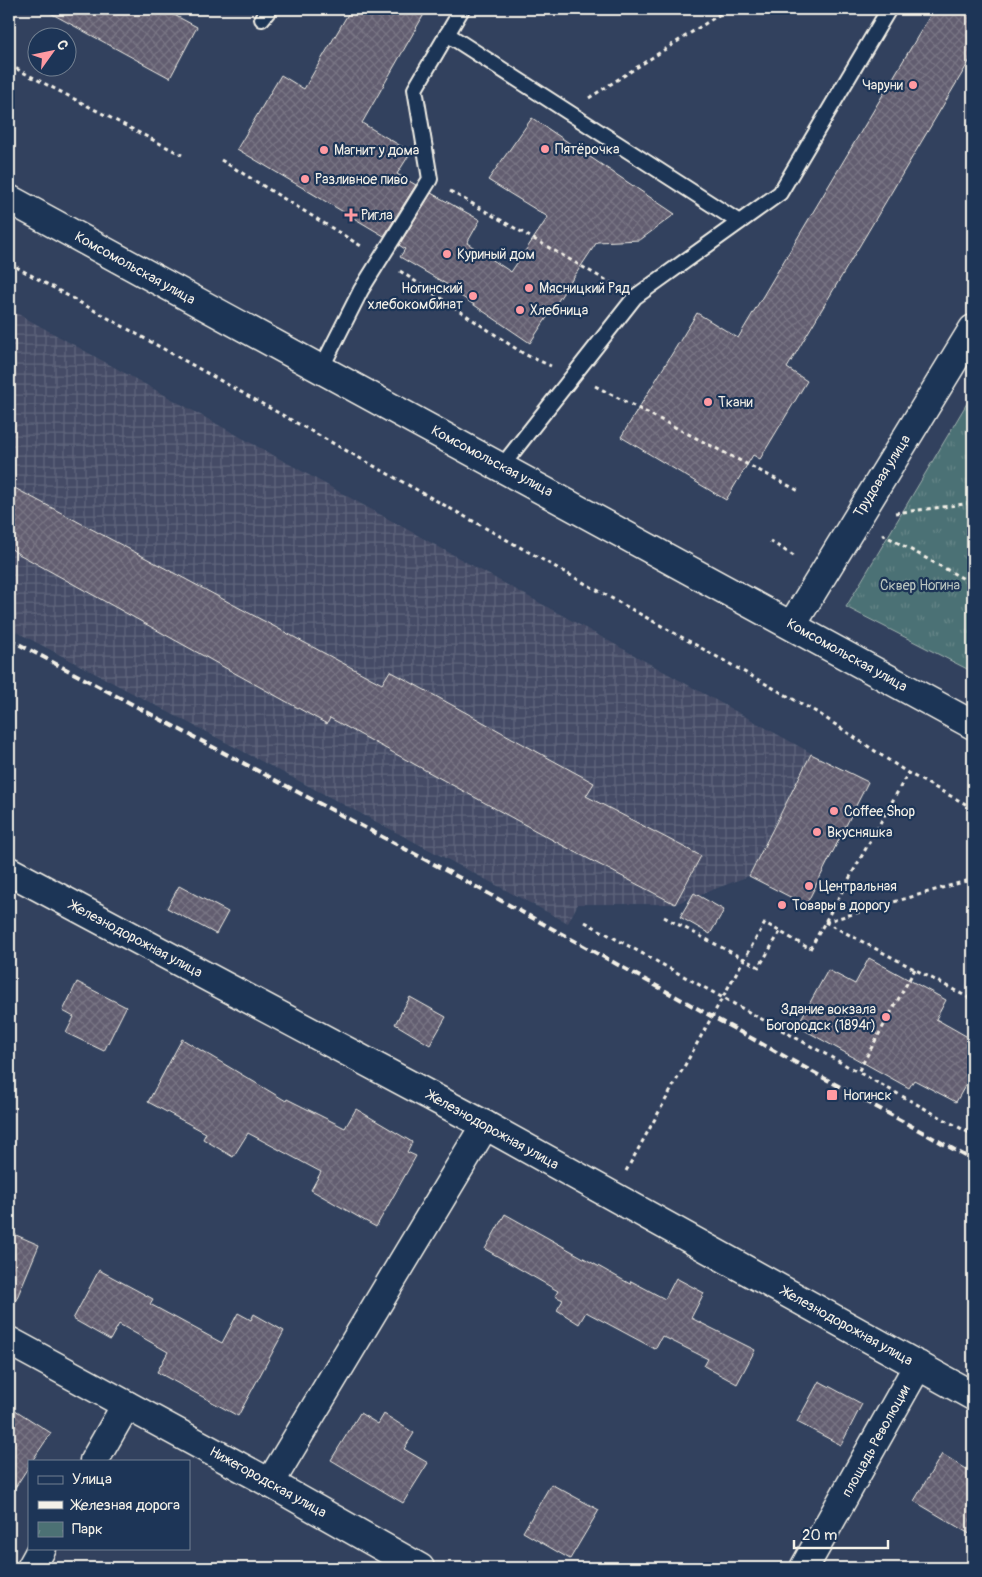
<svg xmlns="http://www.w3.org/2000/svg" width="982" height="1577" font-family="Pangolin,sans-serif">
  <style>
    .industrial { fill: url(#industrial-grid) }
    .park { fill: url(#park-tufts); stroke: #a0b1ae }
    .building { fill: url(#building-cross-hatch); stroke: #f4f1e8 }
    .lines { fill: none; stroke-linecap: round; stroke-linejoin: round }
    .service-casing { stroke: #f4f1e8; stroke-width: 18 }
    .minor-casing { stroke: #f4f1e8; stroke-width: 31 }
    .tertiary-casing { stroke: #f4f1e8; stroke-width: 31 }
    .primary-casing { stroke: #f4f1e8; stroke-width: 31 }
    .path { stroke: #f4f1e8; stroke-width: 3; stroke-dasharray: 4 4; stroke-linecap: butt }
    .service { stroke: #1d3557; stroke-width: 14 }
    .minor { stroke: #1d3557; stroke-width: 28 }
    .tertiary { stroke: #1d3557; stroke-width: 28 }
    .primary { stroke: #1d3557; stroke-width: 28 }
    .rail { stroke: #f4f1e8; stroke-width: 4; stroke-dasharray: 8 4; stroke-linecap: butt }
    .path-bridge { stroke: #f4f1e8; stroke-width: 3; stroke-dasharray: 4 4; stroke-linecap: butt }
    .poi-dot { fill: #ff9aa2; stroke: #1d3557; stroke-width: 2 }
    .labels { text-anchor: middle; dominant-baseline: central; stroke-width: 4.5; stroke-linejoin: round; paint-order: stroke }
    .poi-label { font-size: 14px; fill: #f4f1e8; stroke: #1d3557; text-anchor: start }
    .street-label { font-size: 14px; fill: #f4f1e8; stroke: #1d3557 }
    .park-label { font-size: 14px; fill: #b9c4bf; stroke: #1d3557 }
  </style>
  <defs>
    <pattern id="industrial-grid" width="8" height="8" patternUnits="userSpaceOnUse" patternTransform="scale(1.25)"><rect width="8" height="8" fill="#444c66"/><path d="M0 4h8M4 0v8" fill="none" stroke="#60667c"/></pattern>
    <pattern id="park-tufts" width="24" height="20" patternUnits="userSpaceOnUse" patternTransform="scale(1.25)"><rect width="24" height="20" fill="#4c7174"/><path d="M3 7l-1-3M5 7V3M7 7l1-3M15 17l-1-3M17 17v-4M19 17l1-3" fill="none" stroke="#668688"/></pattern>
    <pattern id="building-cross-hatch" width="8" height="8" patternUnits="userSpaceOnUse" patternTransform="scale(1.25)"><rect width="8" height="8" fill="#625d70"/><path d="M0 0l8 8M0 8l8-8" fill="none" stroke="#797584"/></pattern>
  </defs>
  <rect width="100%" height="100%" fill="#32415e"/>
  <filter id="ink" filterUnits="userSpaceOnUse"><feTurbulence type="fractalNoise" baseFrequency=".02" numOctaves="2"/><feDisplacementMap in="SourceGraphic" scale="10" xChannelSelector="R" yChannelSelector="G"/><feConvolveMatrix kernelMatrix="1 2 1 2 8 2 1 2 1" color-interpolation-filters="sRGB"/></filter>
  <g filter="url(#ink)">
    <polygon class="industrial" points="9,309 811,753 749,876 675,904 578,904 568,923 9,628"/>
    <polygon class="park" points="973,393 973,672 846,607"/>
    <g class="building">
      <polygon points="43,9 163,9 197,27 170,78"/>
      <polygon points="351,9 427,9 362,123 411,152 397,174 416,185 384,236 237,149 281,75 304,89"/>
      <polygon points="934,9 973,9 973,55 787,368 807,381 760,459 753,455 726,500 621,437 697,313 738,338"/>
      <polygon points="532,118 675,214 640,240 597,242 530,343 452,290 453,288 400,257 405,249 399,245 431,193 480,220 467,243 511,272 548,217 488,180"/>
      <polygon points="9,485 382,684 390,671 594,783 586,796 701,856 675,904 560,844 330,718 327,724 17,553 9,547"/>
      <polygon points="811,754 868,782 806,905 749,876"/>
      <polygon points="179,886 228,912 216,934 167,908"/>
      <polygon points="694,893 724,910 710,934 680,917"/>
      <polygon points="869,958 946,1000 936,1019 973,1040 973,1072 956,1102 914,1080 909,1088 797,1026 828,970 855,984"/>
      <polygon points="77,982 126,1007 104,1051 66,1033 74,1017 63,1011"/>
      <polygon points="410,997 446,1017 430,1045 395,1024"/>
      <polygon points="182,1039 286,1101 287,1099 345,1128 356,1109 412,1142 407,1152 416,1156 376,1227 311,1190 321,1172 248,1133 233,1157 203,1139 206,1133 148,1102"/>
      <polygon points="505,1214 630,1284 631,1281 665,1299 676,1278 704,1293 691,1318 755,1350 737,1384 704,1366 708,1359 662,1336 655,1349 586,1312 579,1324 557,1310 563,1300 555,1296 558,1291 485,1249"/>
      <polygon points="9,1232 39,1245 9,1317"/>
      <polygon points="99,1270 153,1299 150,1304 222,1343 238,1313 251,1320 254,1314 284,1331 238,1416 157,1372 168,1352 119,1324 110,1340 73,1319"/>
      <polygon points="819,1381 862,1404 841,1445 797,1422"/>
      <polygon points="9,1406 51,1433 32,1461 29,1461 29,1466 9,1497"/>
      <polygon points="360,1413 378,1424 384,1414 414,1433 404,1449 428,1463 403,1503 331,1460"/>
      <polygon points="942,1454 973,1473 973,1536 914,1501"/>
      <polygon points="551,1484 599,1510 570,1559 523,1532"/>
    </g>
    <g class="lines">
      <g class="service-casing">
        <g id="service">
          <polyline points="262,19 270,9"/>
          <polyline points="447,34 739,222"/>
          <polyline points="321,369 361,290 430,179 415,89 462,9"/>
          <polyline points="502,466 635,297 780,193 889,9"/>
        </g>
      </g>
      <g class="minor-casing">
        <g id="minor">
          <polyline points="9,871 485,1125 973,1396"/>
          <polyline points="9,1341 270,1483 420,1568"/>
          <polyline points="94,1461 126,1405"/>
          <polyline points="270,1483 485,1125"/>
          <polyline points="31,1568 42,1548"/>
          <polyline points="804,1568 918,1365"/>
        </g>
      </g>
      <g class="tertiary-casing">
        <polyline id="tertiary" points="792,625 973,329"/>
      </g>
      <g class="primary-casing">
        <polyline id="primary" points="9,199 973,725"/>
      </g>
      <g class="path">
        <polyline points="9,65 182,155"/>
        <polyline points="589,98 728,9"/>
        <polyline points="221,160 361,246"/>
        <polyline points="450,191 616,286"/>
        <polyline points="9,263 818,713 908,773 973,808"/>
        <polyline points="400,271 524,354 551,366"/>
        <polyline points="595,386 801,492"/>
        <polyline points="895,513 973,503"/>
        <polyline points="882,534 973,584"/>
        <polyline points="770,541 797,558"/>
        <polyline points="664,917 759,967 780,932"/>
        <polyline points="585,922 858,1072"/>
        <polyline points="825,922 973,1000"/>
        <polyline points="825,922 973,879"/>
        <polyline points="739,968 765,923 810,949 908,773"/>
        <polyline points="915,969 858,1072 973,1135"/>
      </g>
      <use href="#service" class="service"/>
      <use href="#minor" class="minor"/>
      <use href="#tertiary" class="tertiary"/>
      <use href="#primary" class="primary"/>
      <polyline class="rail" points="9,639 460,878 973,1160"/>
      <polyline class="path-bridge" points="626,1171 739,968"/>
    </g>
  </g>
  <g class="poi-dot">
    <circle cx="913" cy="85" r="5"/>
    <circle cx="545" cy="149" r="5"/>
    <circle cx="324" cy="150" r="5"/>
    <circle cx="305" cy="179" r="5"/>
    <path d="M348.5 207.5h5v5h5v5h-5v5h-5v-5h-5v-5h5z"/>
    <circle cx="447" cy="254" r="5"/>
    <circle cx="529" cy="288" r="5"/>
    <circle cx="473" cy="296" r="5"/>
    <circle cx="520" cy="310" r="5"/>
    <circle cx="708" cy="402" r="5"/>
    <circle cx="834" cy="811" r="5"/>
    <circle cx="817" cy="832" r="5"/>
    <circle cx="809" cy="886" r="5"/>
    <circle cx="782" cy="905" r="5"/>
    <circle cx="886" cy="1017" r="5"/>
    <rect x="826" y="1089" width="12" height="12" rx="2.5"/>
  </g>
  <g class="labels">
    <g class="poi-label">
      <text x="903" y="85" text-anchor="end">Чаруни</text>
      <text x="555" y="149">Пятёрочка</text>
      <text x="334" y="150">Магнит у дома</text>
      <text x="315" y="179">Разливное пиво</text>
      <text x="361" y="215">Ригла</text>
      <text x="457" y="254">Куриный дом</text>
      <text x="463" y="288" text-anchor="end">Ногинский<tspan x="463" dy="16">хлебокомбинат</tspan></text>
      <text x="539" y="288">Мясницкий Ряд</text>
      <text x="530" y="310">Хлебница</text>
      <text x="718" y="402">Ткани</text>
      <text x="844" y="811">Coffee Shop</text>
      <text x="827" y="832">Вкусняшка</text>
      <text x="819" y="886">Центральная</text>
      <text x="792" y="905">Товары в дорогу</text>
      <text x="876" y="1009" text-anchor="end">Здание вокзала<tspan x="876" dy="16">Богородск (1894г)</tspan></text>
      <text x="843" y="1095">Ногинск</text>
    </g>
    <g class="street-label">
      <text transform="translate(135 268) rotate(29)">Комсомольская улица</text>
      <text transform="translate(492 461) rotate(28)">Комсомольская улица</text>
      <text transform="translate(882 476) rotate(-58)">Трудовая улица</text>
      <text transform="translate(847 655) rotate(29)">Комсомольская улица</text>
      <text transform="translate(136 939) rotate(28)">Железнодорожная улица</text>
      <text transform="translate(493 1130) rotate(29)">Железнодорожная улица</text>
      <text transform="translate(847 1326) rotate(29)">Железнодорожная улица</text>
      <text transform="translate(876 1441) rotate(-61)">площадь Революции</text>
      <text transform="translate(268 1482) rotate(29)">Нижегородская улица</text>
    </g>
    <g class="park-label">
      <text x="920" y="585">Сквер Ногина</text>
    </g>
  </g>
  <rect width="982" height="1577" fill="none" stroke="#1d3557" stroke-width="30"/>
  <rect x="15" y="15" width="952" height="1547" fill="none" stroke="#f4f1e8" stroke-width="2" filter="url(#ink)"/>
  <rect x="28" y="1460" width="162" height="90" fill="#1d3557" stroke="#738091"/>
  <rect x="38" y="1476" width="25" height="8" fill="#1d3557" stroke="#738091"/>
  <text x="72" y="1484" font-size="15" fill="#f4f1e8">Улица</text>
  <rect x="38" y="1501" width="25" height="8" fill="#f4f1e8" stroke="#738091"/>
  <text x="72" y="1510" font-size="15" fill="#f4f1e8">Железная дорога</text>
  <rect x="38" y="1522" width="25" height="15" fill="url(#park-tufts)" stroke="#738091"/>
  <text x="72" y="1534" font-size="15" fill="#f4f1e8">Парк</text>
  <g transform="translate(52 52) rotate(57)"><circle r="24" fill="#1d3557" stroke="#738091"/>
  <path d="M0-4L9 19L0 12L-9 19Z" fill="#ff9aa2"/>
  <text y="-8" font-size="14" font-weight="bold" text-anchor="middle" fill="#f4f1e8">С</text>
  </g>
  <path d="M794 1540v8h94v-8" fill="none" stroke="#f4f1e8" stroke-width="2.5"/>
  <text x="802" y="1540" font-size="15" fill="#f4f1e8" stroke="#1d3557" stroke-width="4" paint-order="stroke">20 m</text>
</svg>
